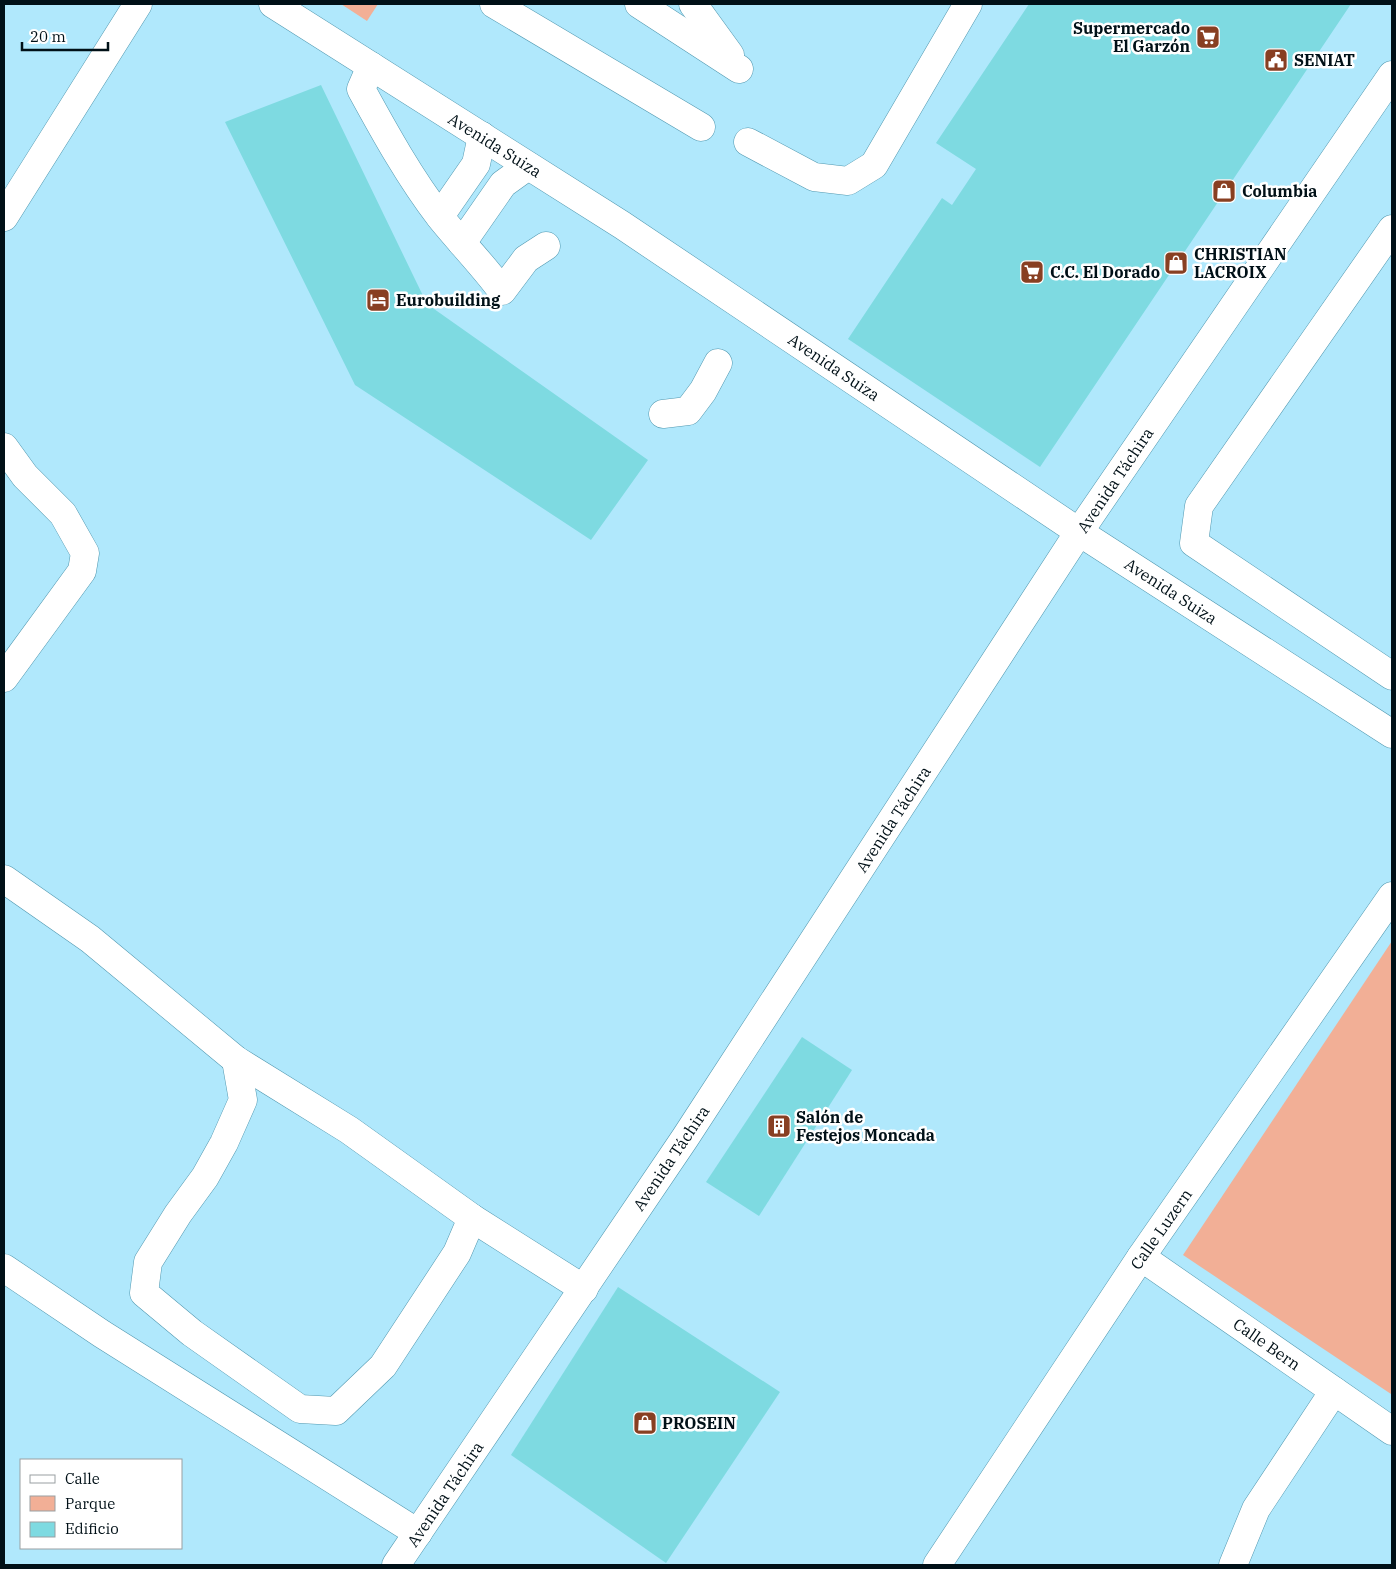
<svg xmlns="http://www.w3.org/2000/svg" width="1396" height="1569" font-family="'IBM Plex Serif',serif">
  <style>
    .green { fill: #f2af96 }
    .building { fill: #7edae1 }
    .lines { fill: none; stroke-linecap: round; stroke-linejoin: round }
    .minor-casing { stroke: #5198b0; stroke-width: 29 }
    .minor { stroke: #fff; stroke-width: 28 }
    .labels { text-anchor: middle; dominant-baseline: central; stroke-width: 5; stroke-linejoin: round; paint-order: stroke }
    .poi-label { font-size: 16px; font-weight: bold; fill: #001017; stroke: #fff; text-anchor: start }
    .street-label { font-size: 16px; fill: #001017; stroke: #fff }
  </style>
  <rect width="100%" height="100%" fill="#b0e8fc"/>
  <g class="green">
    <polygon points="341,4 378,4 367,21"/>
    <polygon points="1392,941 1392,1391 1391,1394 1183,1255"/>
  </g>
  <g class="building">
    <polygon points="1029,4 1351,4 1040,467 848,339 942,198 952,205 976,169 936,143"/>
    <polygon points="321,85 427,304 648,460 591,540 355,385 225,122"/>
    <polygon points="802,1037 852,1070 759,1216 706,1182"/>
    <polygon points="618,1287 780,1392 666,1563 511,1455"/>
  </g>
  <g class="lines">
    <g class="minor-casing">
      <g id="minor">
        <polyline points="273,4 622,225 1079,532 1392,734"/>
        <polyline points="494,4 701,127"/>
        <polyline points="639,4 739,69"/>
        <polyline points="693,4 730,55"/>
        <path d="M371 66 361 89C385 133 410 178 440 217 460 242 483 265 502 291L526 259 546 246"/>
        <polyline points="748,142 814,177 848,181 874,165 968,4"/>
        <polyline points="440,216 476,164 482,136"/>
        <polyline points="4,217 138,4"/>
        <polyline points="1392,229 1199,506 1194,543 1392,676"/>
        <polyline points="462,243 503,184 528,166"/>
        <polyline points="663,414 688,411 703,391 718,363"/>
        <polyline points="4,447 25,476 63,514 85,553 82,571 4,678"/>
        <polyline points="4,879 90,939 236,1060 349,1130 472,1218 584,1289"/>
        <polyline points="236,1060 243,1100 224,1143 205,1177 178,1214 148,1262 144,1293 192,1333 300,1409 336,1411 383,1366 457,1253 472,1218"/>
        <polyline points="1141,1257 1392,1431"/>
        <polyline points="4,1268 102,1334 418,1533"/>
        <polyline points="396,1565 685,1138 1079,532 1392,75"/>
        <polyline points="937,1565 1141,1257 1392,896"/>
        <polyline points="1233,1565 1256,1509 1334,1391"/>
      </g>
    </g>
    <use href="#minor" class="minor"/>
  </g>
  <defs>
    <g id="supermarket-square" transform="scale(1.25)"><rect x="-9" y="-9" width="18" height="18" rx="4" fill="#883f22" stroke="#fff"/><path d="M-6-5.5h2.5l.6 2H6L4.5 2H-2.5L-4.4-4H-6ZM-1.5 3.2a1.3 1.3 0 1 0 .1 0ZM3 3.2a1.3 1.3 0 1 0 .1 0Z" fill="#fff"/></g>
    <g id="civic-square" transform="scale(1.25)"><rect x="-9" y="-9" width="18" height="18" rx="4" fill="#883f22" stroke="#fff"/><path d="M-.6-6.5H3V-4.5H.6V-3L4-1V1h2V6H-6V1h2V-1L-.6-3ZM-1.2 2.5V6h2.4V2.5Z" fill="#fff"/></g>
    <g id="shop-square" transform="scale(1.25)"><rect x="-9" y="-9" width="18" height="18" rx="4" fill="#883f22" stroke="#fff"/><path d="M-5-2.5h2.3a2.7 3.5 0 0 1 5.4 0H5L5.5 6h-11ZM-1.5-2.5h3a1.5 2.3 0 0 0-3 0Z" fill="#fff"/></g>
    <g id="hotel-square" transform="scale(1.25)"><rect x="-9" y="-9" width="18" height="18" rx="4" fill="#883f22" stroke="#fff"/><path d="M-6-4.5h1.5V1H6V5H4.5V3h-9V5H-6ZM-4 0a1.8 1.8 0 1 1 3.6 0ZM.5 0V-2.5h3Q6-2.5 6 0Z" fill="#fff"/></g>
    <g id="building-square" transform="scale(1.25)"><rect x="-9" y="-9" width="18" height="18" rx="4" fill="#883f22" stroke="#fff"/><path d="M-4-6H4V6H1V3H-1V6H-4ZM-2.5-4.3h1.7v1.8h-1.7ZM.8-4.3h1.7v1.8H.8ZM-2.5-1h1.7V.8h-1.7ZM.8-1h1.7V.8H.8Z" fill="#fff"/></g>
  </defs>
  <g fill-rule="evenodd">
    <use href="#supermarket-square" x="1208" y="37"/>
    <use href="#civic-square" x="1276" y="60"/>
    <use href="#shop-square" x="1224" y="191"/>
    <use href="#shop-square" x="1176" y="263"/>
    <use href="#supermarket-square" x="1032" y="272"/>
    <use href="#hotel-square" x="378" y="300"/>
    <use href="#building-square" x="779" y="1126"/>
    <use href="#shop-square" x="645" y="1423"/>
  </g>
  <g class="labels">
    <g class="poi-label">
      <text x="1190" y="28" text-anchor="end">Supermercado<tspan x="1190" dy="18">El Garzón</tspan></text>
      <text x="1294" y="60">SENIAT</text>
      <text x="1242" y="191">Columbia</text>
      <text x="1194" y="254">CHRISTIAN<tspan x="1194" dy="18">LACROIX</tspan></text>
      <text x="1050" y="272">C.C. El Dorado</text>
      <text x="396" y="300">Eurobuilding</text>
      <text x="796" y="1117">Salón de<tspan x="796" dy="18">Festejos Moncada</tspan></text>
      <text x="662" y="1423">PROSEIN</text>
    </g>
    <g class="street-label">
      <text transform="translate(495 145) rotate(32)">Avenida Suiza</text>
      <text transform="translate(834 367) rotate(34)">Avenida Suiza</text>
      <text transform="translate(1115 480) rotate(-56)">Avenida Táchira</text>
      <text transform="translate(1171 591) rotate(33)">Avenida Suiza</text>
      <text transform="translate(893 819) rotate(-57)">Avenida Táchira</text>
      <text transform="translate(671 1158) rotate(-56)">Avenida Táchira</text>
      <text transform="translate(1161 1229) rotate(-55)">Calle Luzern</text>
      <text transform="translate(1267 1344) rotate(35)">Calle Bern</text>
      <text transform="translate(445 1494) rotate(-56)">Avenida Táchira</text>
    </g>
  </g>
  <rect width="1396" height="1569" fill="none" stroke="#001017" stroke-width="10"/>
  <rect x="20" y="1459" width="162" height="90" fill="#ffffff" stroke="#999fa2"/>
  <rect x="30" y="1475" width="25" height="8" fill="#ffffff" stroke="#999fa2"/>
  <text x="65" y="1484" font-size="15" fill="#001017">Calle</text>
  <rect x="30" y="1496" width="25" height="15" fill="#f2af96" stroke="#999fa2"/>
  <text x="65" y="1509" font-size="15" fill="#001017">Parque</text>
  <rect x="30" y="1522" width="25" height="15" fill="#7edae1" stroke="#999fa2"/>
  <text x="65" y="1534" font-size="15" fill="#001017">Edificio</text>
  <path d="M22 42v8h86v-8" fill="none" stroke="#001017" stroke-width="2.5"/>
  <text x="30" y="42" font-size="15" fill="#001017" stroke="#ffffff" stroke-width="4" paint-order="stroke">20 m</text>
</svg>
